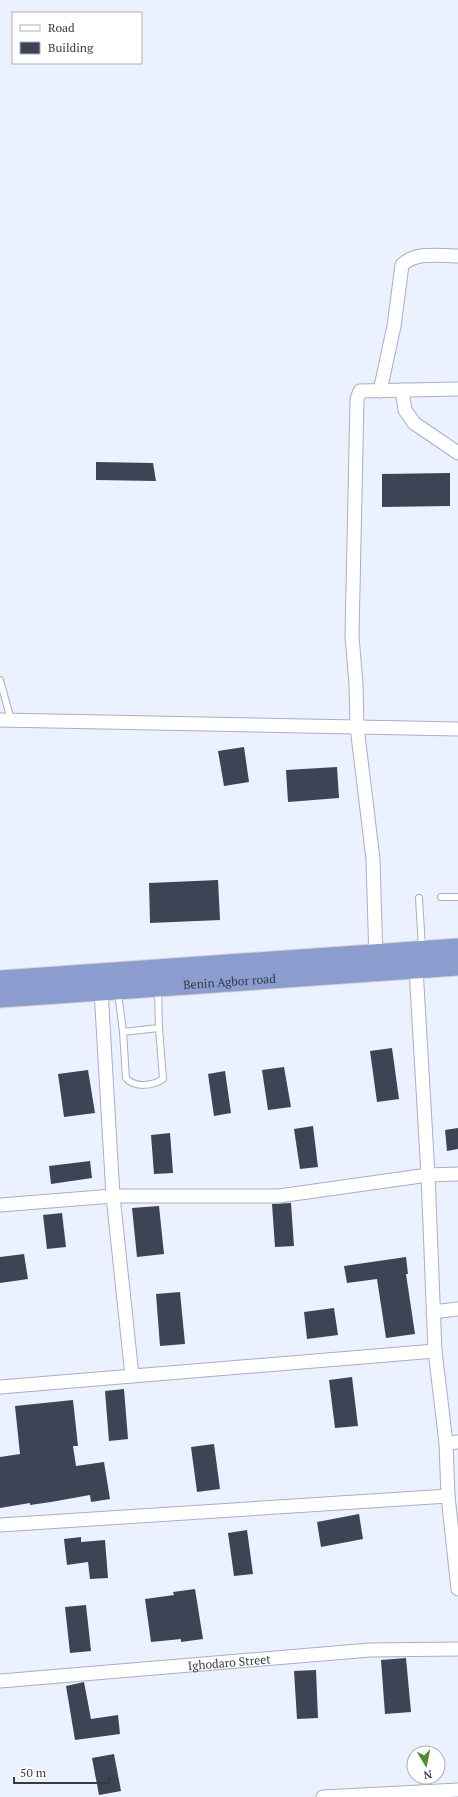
<svg xmlns="http://www.w3.org/2000/svg" width="458" height="1797" font-family="'PT Serif',serif">
  <style>
    .building { fill: #3d4456 }
    .lines { fill: none; stroke-linecap: round; stroke-linejoin: round }
    .service-casing { stroke: #a7afc4; stroke-width: 8 }
    .minor-casing { stroke: #a7afc4; stroke-width: 15 }
    .trunk-casing { stroke: #d3d4d6; stroke-width: 23 }
    .service { stroke: #fff; stroke-width: 6 }
    .minor { stroke: #fff; stroke-width: 13 }
    .trunk { stroke: #8b9ccf; stroke-width: 21 }
    .labels { text-anchor: middle; dominant-baseline: central; stroke-width: 4; stroke-linejoin: round; paint-order: stroke }
    .street-label { font-size: 12px; fill: #373a43; stroke: #fff }
  </style>
  <rect width="100%" height="100%" fill="#ecf1ff"/>
  <g class="building">
    <polygon points="96,462 153,463 156,481 96,480"/>
    <polygon points="450,473 450,506 382,507 382,474"/>
    <polygon points="244,747 249,782 224,786 218,751"/>
    <polygon points="337,767 339,798 288,802 286,770"/>
    <polygon points="218,880 220,920 150,923 149,883"/>
    <polygon points="392,1048 399,1099 377,1102 370,1051"/>
    <polygon points="284,1067 291,1107 268,1110 262,1070"/>
    <polygon points="88,1070 95,1113 64,1117 58,1074"/>
    <polygon points="225,1071 231,1113 214,1116 208,1074"/>
    <polygon points="313,1126 318,1167 300,1169 294,1129"/>
    <polygon points="458,1128 458,1149 447,1151 445,1130"/>
    <polygon points="170,1133 173,1173 154,1174 151,1135"/>
    <polygon points="90,1161 92,1178 51,1184 49,1166"/>
    <polygon points="291,1203 294,1246 275,1247 272,1204"/>
    <polygon points="159,1206 164,1254 137,1257 132,1208"/>
    <polygon points="62,1213 66,1247 47,1249 43,1215"/>
    <polygon points="24,1254 28,1279 0,1283 0,1257"/>
    <polygon points="406,1257 408,1274 406,1274 415,1334 386,1338 377,1279 347,1283 344,1266"/>
    <polygon points="180,1292 185,1344 160,1346 156,1294"/>
    <polygon points="334,1308 338,1335 307,1339 304,1312"/>
    <polygon points="352,1377 358,1426 335,1428 329,1380"/>
    <polygon points="124,1389 128,1439 109,1441 105,1391"/>
    <polygon points="73,1400 78,1446 73,1446 76,1466 104,1462 110,1499 91,1502 90,1495 51,1502 30,1505 30,1503 0,1508 0,1457 20,1454 15,1406"/>
    <polygon points="214,1444 220,1489 197,1492 191,1447"/>
    <polygon points="359,1514 363,1539 321,1547 317,1522"/>
    <polygon points="247,1530 253,1574 234,1576 228,1533"/>
    <polygon points="81,1537 81,1542 105,1540 108,1578 90,1579 88,1562 67,1565 64,1539"/>
    <polygon points="195,1589 203,1639 181,1642 181,1639 151,1642 145,1599 174,1595 173,1592"/>
    <polygon points="86,1605 91,1651 70,1653 65,1607"/>
    <polygon points="406,1658 411,1712 385,1714 381,1660"/>
    <polygon points="316,1670 318,1718 297,1719 294,1671"/>
    <polygon points="84,1682 91,1719 118,1715 120,1734 75,1740 66,1686"/>
    <polygon points="114,1754 121,1791 99,1795 92,1758"/>
  </g>
  <g class="lines">
    <g class="service-casing">
      <g id="service">
        <polyline points="0,680 11,720"/>
        <polyline points="441,897 458,897"/>
        <polyline points="419,898 422,948"/>
        <polyline points="118,993 123,1032 159,1028 158,990"/>
        <path d="M123 1032 126 1078C134 1088 153 1086 163 1079L159 1028"/>
      </g>
    </g>
    <g class="minor-casing">
      <g id="minor">
        <polyline points="402,390 405,410 414,423 458,453"/>
        <path d="M380 391 394 326 402 265C416 251 440 256 458 256"/>
        <polyline points="0,720 357,727 356,684 352,636 357,399 360,391 458,389"/>
        <polyline points="376,961 373,859 357,727 458,729"/>
        <polyline points="416,968 428,1175 435,1351 446,1443 448,1496 458,1589"/>
        <polyline points="101,990 113,1196 132,1376"/>
        <polyline points="0,1205 113,1196 279,1196 428,1175 458,1174"/>
        <polyline points="433,1312 458,1309"/>
        <polyline points="0,1387 435,1351"/>
        <polyline points="446,1443 458,1442"/>
        <polyline points="0,1525 448,1496"/>
        <path id="s1" d="M0 1681 370 1650 458 1649"/>
        <polyline points="323,1797 458,1790"/>
      </g>
    </g>
    <g class="trunk-casing">
      <g id="trunk">
        <polyline points="0,981 458,949"/>
        <path id="s2" d="M0 997 458 965"/>
      </g>
    </g>
    <use href="#service" class="service"/>
    <use href="#minor" class="minor"/>
    <use href="#trunk" class="trunk"/>
  </g>
  <g class="labels">
    <g class="street-label">
      <text stroke="none"><textPath href="#s2" startOffset="230">Benin Agbor road</textPath></text>
      <text stroke="none"><textPath href="#s1" startOffset="230">Ighodaro Street</textPath></text>
    </g>
  </g>
  <rect x="12" y="12" width="130" height="52" fill="#ffffff" stroke="#afb0b4"/>
  <rect x="20" y="25" width="20" height="6" fill="#ffffff" stroke="#afb0b4"/>
  <text x="48" y="32" font-size="12" fill="#373a43">Road</text>
  <rect x="20" y="42" width="20" height="12" fill="#3d4456" stroke="#afb0b4"/>
  <text x="48" y="52" font-size="12" fill="#373a43">Building</text>
  <g transform="translate(426 1765) rotate(170)"><circle r="19" fill="#ffffff" stroke="#afb0b4"/>
  <path d="M0-3L7 15L0 10L-7 15Z" fill="#4f8e30"/>
  <text y="-6" font-size="11" font-weight="bold" text-anchor="middle" fill="#373a43">N</text>
  </g>
  <path d="M14 1777v6h95v-6" fill="none" stroke="#373a43" stroke-width="2"/>
  <text x="20" y="1777" font-size="12" fill="#373a43" stroke="#ffffff" stroke-width="3" paint-order="stroke">50 m</text>
</svg>
